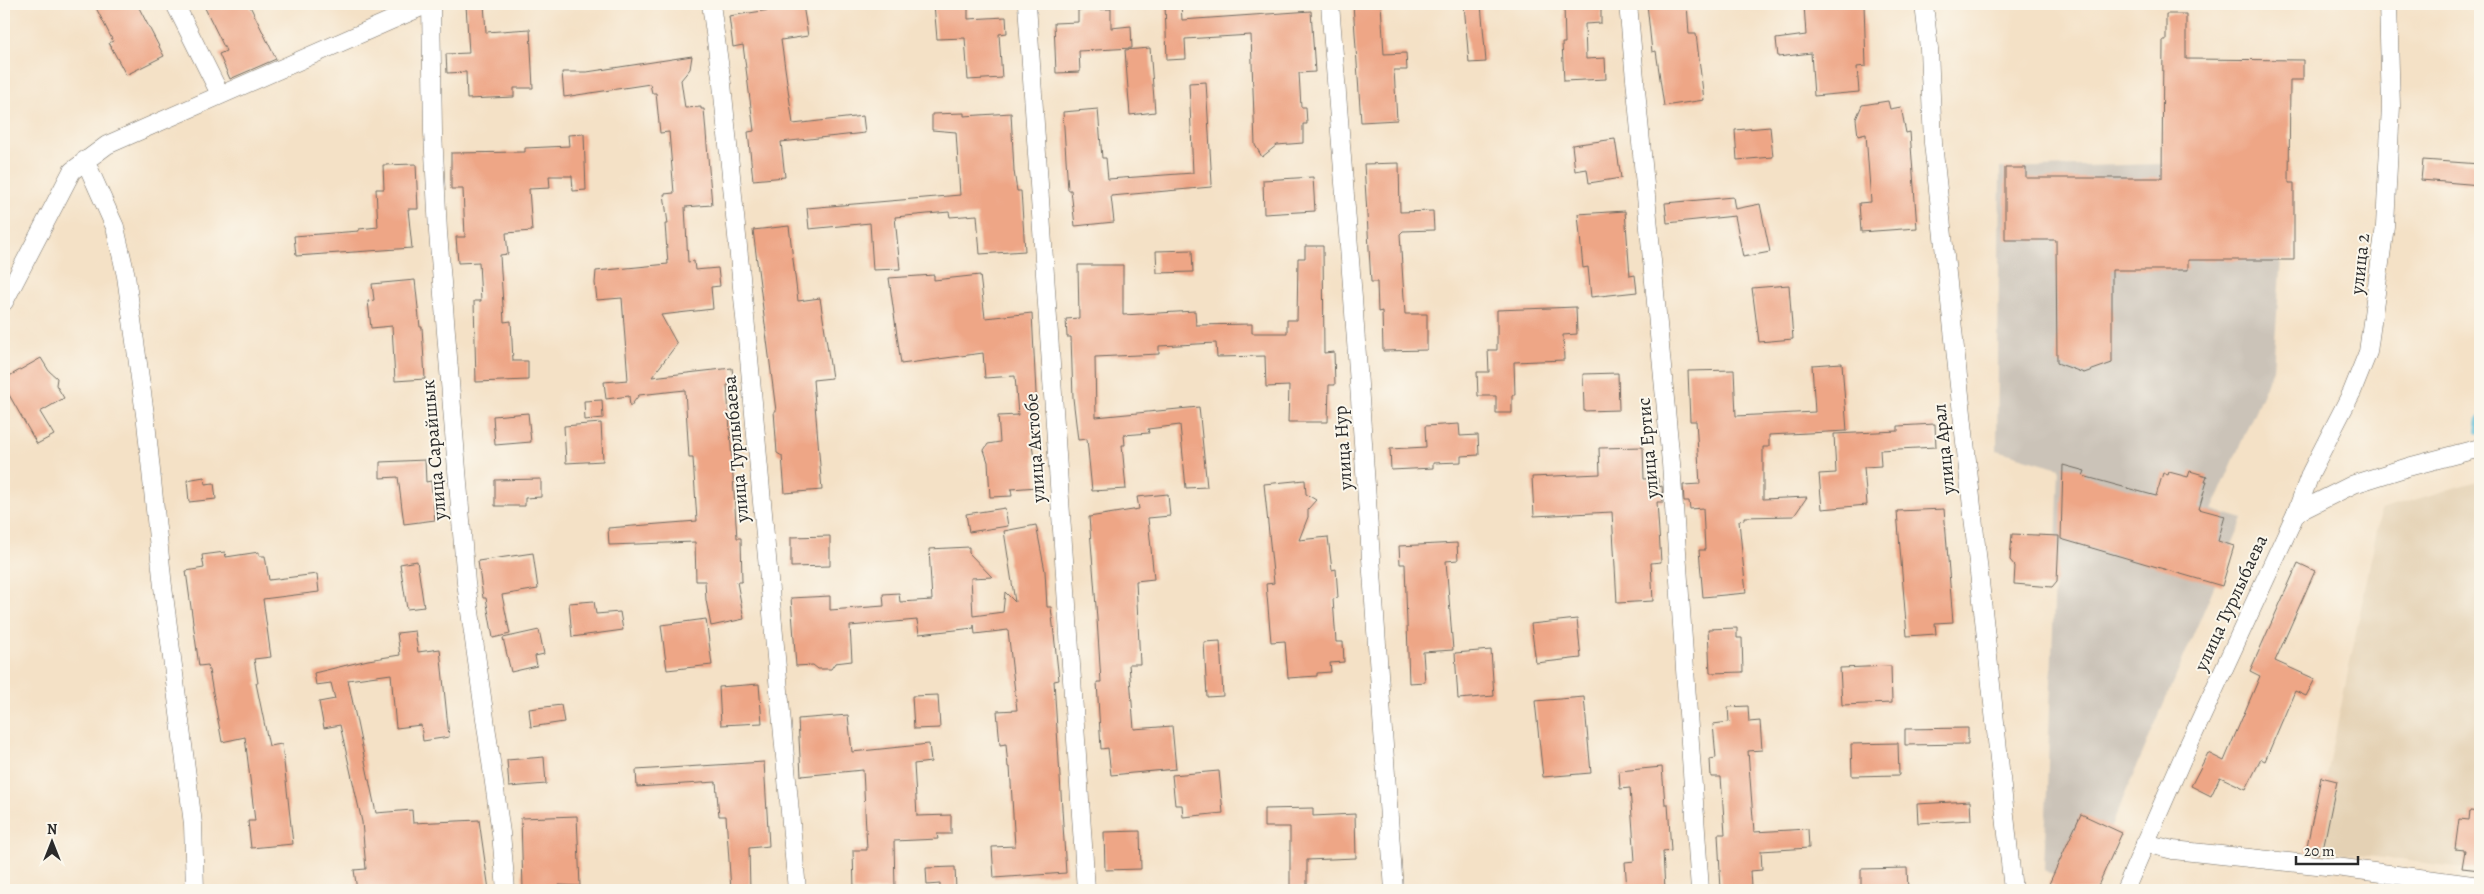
<svg xmlns="http://www.w3.org/2000/svg" width="2484" height="894" font-family="Alegreya,serif">
  <style>
    .built { fill: #e4d1b4 }
    .industrial { fill: #cbc3b8 }
    .lines { fill: none; stroke-linecap: round; stroke-linejoin: round }
    .stream { stroke: #59bcd7; stroke-width: 6 }
    .building { fill: #eea686 }
    .minor-casing { stroke: #716b61; stroke-width: 19 }
    .minor { stroke: #fff; stroke-width: 18 }
    .labels { text-anchor: middle; dominant-baseline: central; stroke-width: 4; stroke-linejoin: round; paint-order: stroke }
    .street-label { font-size: 19px; fill: #2b2b2b; stroke: #fbf7ec }
  </style>
  <rect width="100%" height="100%" fill="#fbf7ec"/>
  <filter id="ink" filterUnits="userSpaceOnUse"><feTurbulence type="fractalNoise" baseFrequency=".02" numOctaves="2"/><feDisplacementMap in="SourceGraphic" scale="10" xChannelSelector="R" yChannelSelector="G"/><feConvolveMatrix kernelMatrix="1 2 1 2 8 2 1 2 1" color-interpolation-filters="sRGB"/></filter>
  <filter id="wash" filterUnits="userSpaceOnUse"><feTurbulence type="fractalNoise" baseFrequency=".0096" numOctaves="4" result="noise"/><feDisplacementMap in="SourceGraphic" scale="20" xChannelSelector="R" yChannelSelector="G"/><feGaussianBlur stdDeviation="1.12" result="paint"/><feColorMatrix in="noise" values="0 0 0 0 0 0 0 0 0 0 0 0 0 0 0 0 0 1.4 0 .05"/><feComposite in="paint" operator="in"/></filter>
  <g filter="url(#wash)">
    <rect width="100%" height="100%" fill="#f4e1c6"/>
    <polygon class="built" points="2480,480 2480,870 2312,849 2381,510"/>
    <polygon class="industrial" points="2288,161 2273,369 2212,510 2243,519 2084,890 2080,890 2044,870 2059,468 1997,450 2000,168"/>
    <g class="lines">
      <polyline class="stream" points="2478,431 2480,418"/>
    </g>
    <g id="blocks">
      <g class="building">
        <polygon points="94,4 137,4 164,56 126,75 109,43 113,41"/>
        <polygon points="203,4 249,4 276,59 230,79 219,54 226,51"/>
        <polygon points="484,4 486,32 530,29 533,88 514,88 514,97 467,99 466,72 447,73 446,54 469,53 466,5"/>
        <polygon points="934,4 968,4 968,19 1006,17 1007,33 999,34 1002,78 968,80 965,38 937,39"/>
        <polygon points="1165,4 1181,4 1182,20 1311,11 1315,72 1299,73 1301,107 1306,107 1307,124 1303,124 1303,143 1277,145 1262,157 1255,145 1251,35 1185,39 1186,59 1167,60"/>
        <polygon points="1353,4 1381,4 1384,54 1406,53 1407,70 1394,70 1397,120 1361,122"/>
        <polygon points="1464,4 1481,4 1486,62 1469,63"/>
        <polygon points="1564,4 1601,4 1601,23 1585,24 1586,59 1605,58 1606,79 1564,81 1562,43 1565,43"/>
        <polygon points="1647,4 1687,4 1689,34 1696,34 1704,100 1664,106 1656,51 1652,52"/>
        <polygon points="1804,4 1864,4 1866,66 1857,67 1859,92 1814,96 1811,53 1778,57 1776,39 1806,35"/>
        <polygon points="803,5 808,36 781,40 793,124 863,116 865,133 781,142 785,177 753,180 748,132 754,131 743,45 733,47 729,16"/>
        <polygon points="1111,9 1111,28 1131,26 1132,48 1079,51 1080,72 1056,73 1054,23 1078,22 1078,10"/>
        <polygon points="2166,14 2186,14 2186,59 2303,60 2303,80 2290,80 2289,183 2294,183 2294,260 2188,260 2188,270 2112,270 2112,363 2084,373 2057,363 2056,240 2005,240 2005,168 2026,168 2026,178 2162,178 2163,40 2166,40"/>
        <polygon points="1150,48 1155,112 1130,115 1125,50"/>
        <polygon points="692,56 690,69 681,80 685,108 701,107 701,109 704,109 712,205 685,207 688,262 694,261 695,270 718,268 720,286 711,287 713,309 661,315 677,344 652,377 732,368 734,385 727,385 737,538 741,538 742,582 737,582 744,619 711,626 706,600 705,581 696,581 695,542 609,545 608,528 697,521 693,458 689,458 685,390 639,395 630,407 629,396 606,399 604,382 628,380 622,298 597,300 595,283 596,271 668,264 665,224 668,224 664,194 674,193 669,132 660,133 656,93 652,93 650,84 564,97 562,72 587,72"/>
        <polygon points="1206,82 1212,184 1211,187 1111,196 1114,222 1075,226 1071,190 1068,190 1063,112 1098,109 1102,158 1106,158 1108,179 1193,173 1189,83"/>
        <polygon points="1888,101 1890,109 1901,107 1906,133 1910,132 1917,228 1861,232 1859,203 1871,202 1866,134 1858,136 1856,119 1862,105"/>
        <polygon points="964,113 964,116 1011,113 1014,171 1017,191 1021,191 1025,251 980,254 977,215 950,217 949,212 895,217 900,269 873,270 870,223 809,229 807,208 960,195 956,132 932,130 932,114"/>
        <polygon points="1770,127 1773,157 1737,160 1735,130"/>
        <polygon points="584,134 586,190 573,191 572,176 549,176 550,188 529,189 532,231 506,233 508,254 500,255 504,322 511,321 513,361 528,361 528,380 476,382 474,301 481,301 479,262 458,263 456,237 465,237 463,189 451,189 451,153 525,152 525,148 569,146 568,135"/>
        <polygon points="1615,139 1621,178 1589,183 1587,169 1575,171 1572,145"/>
        <polygon points="2423,160 2480,164 2480,185 2421,180"/>
        <polygon points="1399,163 1400,212 1433,211 1434,230 1403,231 1400,234 1405,314 1427,314 1427,350 1383,351 1382,311 1378,312 1377,282 1371,282 1364,164"/>
        <polygon points="416,164 418,209 408,209 412,248 296,256 294,236 359,231 359,229 378,227 376,189 384,189 383,165"/>
        <polygon points="1313,177 1315,211 1264,214 1263,180"/>
        <polygon points="1733,197 1735,209 1760,204 1770,252 1743,257 1735,216 1667,223 1665,203"/>
        <polygon points="1625,211 1630,276 1635,275 1637,292 1591,297 1588,267 1583,268 1578,214"/>
        <polygon points="789,226 798,301 820,298 832,378 813,380 822,490 785,493 782,456 777,453 774,411 776,411 753,230"/>
        <polygon points="1305,246 1323,246 1324,353 1334,352 1335,385 1329,385 1328,422 1288,422 1289,386 1266,387 1265,356 1217,357 1216,343 1159,346 1159,354 1095,357 1096,417 1199,407 1207,487 1186,488 1180,425 1148,429 1149,433 1124,435 1125,445 1122,445 1126,489 1092,491 1087,439 1078,440 1073,398 1071,337 1067,337 1066,319 1079,318 1078,265 1123,265 1123,315 1195,311 1196,325 1252,324 1252,333 1287,333 1287,320 1297,320 1298,258 1305,258"/>
        <polygon points="1192,250 1193,272 1157,273 1156,251"/>
        <polygon points="934,275 934,280 980,275 985,318 1032,313 1038,433 1031,434 1037,487 1011,489 1012,496 990,497 988,462 984,450 988,444 1000,442 998,416 1018,415 1015,376 985,378 983,353 901,364 889,278"/>
        <polygon points="415,280 420,327 422,327 425,379 395,381 392,326 371,328 368,301 374,300 372,284"/>
        <polygon points="1789,285 1793,339 1759,342 1752,288"/>
        <polygon points="1576,307 1577,334 1563,335 1564,360 1514,362 1515,395 1512,395 1512,413 1496,413 1496,396 1478,396 1477,372 1489,372 1488,350 1497,350 1497,310"/>
        <polygon points="41,358 49,371 57,378 56,385 64,398 40,412 54,435 37,444 4,386 4,379"/>
        <polygon points="1842,363 1847,431 1769,435 1769,447 1763,447 1763,499 1807,497 1794,516 1744,517 1744,520 1739,521 1746,593 1703,597 1699,550 1705,550 1703,508 1690,509 1689,501 1684,501 1683,485 1700,484 1696,421 1690,421 1688,371 1734,370 1736,416 1815,412 1812,365"/>
        <polygon points="1618,373 1619,410 1584,411 1583,374"/>
        <polygon points="602,400 603,418 585,420 584,401"/>
        <polygon points="528,413 531,442 495,445 493,416"/>
        <polygon points="601,423 603,461 566,463 564,426"/>
        <polygon points="1459,424 1460,436 1478,435 1479,455 1461,456 1461,462 1433,463 1433,468 1391,470 1390,449 1426,447 1425,426"/>
        <polygon points="1935,424 1936,447 1880,450 1881,466 1864,467 1867,505 1822,509 1819,474 1836,473 1834,434 1898,431 1898,426"/>
        <polygon points="1643,447 1644,479 1658,478 1659,487 1662,486 1663,502 1657,502 1661,562 1651,563 1653,601 1617,603 1612,512 1534,516 1532,477 1600,474 1599,448"/>
        <polygon points="425,460 426,482 431,481 435,520 404,524 398,477 380,478 380,462"/>
        <polygon points="2063,465 2085,471 2083,476 2156,496 2163,473 2168,475 2169,472 2188,477 2190,471 2207,476 2205,481 2207,481 2199,509 2225,516 2218,541 2234,546 2222,586 2061,539"/>
        <polygon points="204,477 205,484 214,483 216,499 189,502 187,480"/>
        <polygon points="541,479 541,497 525,498 525,506 495,506 495,480"/>
        <polygon points="1305,480 1306,494 1316,500 1308,509 1308,517 1299,540 1328,537 1332,570 1336,569 1338,598 1333,599 1336,642 1343,642 1344,662 1330,663 1331,672 1317,673 1317,676 1288,678 1285,641 1271,642 1266,584 1274,583 1264,484"/>
        <polygon points="1168,494 1170,516 1148,518 1154,579 1136,581 1140,664 1129,664 1134,729 1172,726 1176,769 1111,775 1108,748 1101,749 1097,682 1101,682 1097,619 1089,517 1139,509 1137,497"/>
        <polygon points="1005,508 1008,526 969,532 966,514"/>
        <polygon points="1944,509 1953,622 1935,623 1936,634 1907,636 1897,511"/>
        <polygon points="1036,525 1045,571 1047,607 1051,607 1059,680 1054,681 1066,873 994,878 992,847 1015,846 1010,767 1008,767 1006,744 1000,745 997,711 1017,710 1008,630 975,634 974,625 974,628 919,634 917,620 850,626 852,661 835,663 831,669 818,669 813,665 796,666 791,598 830,596 830,610 884,606 883,594 899,593 900,602 932,600 929,549 969,547 969,553 992,577 971,578 973,616 1003,612 1005,592 1015,602 1004,531"/>
        <polygon points="2012,534 2059,536 2057,581 2052,587 2014,584 2015,566 2010,560"/>
        <polygon points="830,536 830,566 791,567 791,537"/>
        <polygon points="1457,543 1458,560 1446,561 1453,650 1423,652 1425,682 1409,683 1405,564 1400,564 1399,546"/>
        <polygon points="225,552 226,557 259,552 259,556 265,556 269,580 317,574 319,592 263,599 271,657 254,659 258,683 256,683 269,746 282,744 293,844 251,848 248,821 255,821 245,737 222,742 208,665 199,666 186,571 204,568 202,555"/>
        <polygon points="533,553 538,589 502,595 510,634 493,638 486,598 483,598 478,561"/>
        <polygon points="417,561 424,607 407,609 400,564"/>
        <polygon points="2298,563 2315,571 2275,661 2315,679 2306,696 2295,691 2265,761 2261,759 2246,789 2220,777 2211,796 2191,786 2208,753 2224,761 2260,676 2250,671"/>
        <polygon points="594,601 596,614 620,612 623,630 572,637 569,603"/>
        <polygon points="706,619 712,665 667,670 661,625"/>
        <polygon points="1577,619 1581,658 1536,663 1531,624"/>
        <polygon points="1737,628 1737,638 1742,638 1743,672 1710,673 1708,629"/>
        <polygon points="539,630 544,654 535,656 537,666 511,672 503,638"/>
        <polygon points="415,631 418,652 440,649 449,737 423,741 421,725 396,728 391,674 348,680 376,813 412,810 413,823 479,820 489,890 357,890 354,870 366,869 362,822 340,725 324,728 319,702 335,699 331,683 316,685 314,673 368,660 400,655 397,633"/>
        <polygon points="1220,641 1223,696 1207,697 1204,642"/>
        <polygon points="1491,650 1494,696 1458,699 1455,653"/>
        <polygon points="1891,666 1892,703 1842,705 1840,668"/>
        <polygon points="759,684 762,723 721,725 719,687"/>
        <polygon points="938,695 940,728 914,729 912,696"/>
        <polygon points="1584,697 1591,773 1543,777 1535,701"/>
        <polygon points="561,705 564,722 531,727 529,709"/>
        <polygon points="1748,706 1749,722 1760,721 1762,750 1748,751 1754,832 1808,829 1809,848 1761,851 1762,870 1750,871 1751,887 1747,887 1747,890 1721,890 1718,834 1725,834 1721,777 1711,777 1710,759 1716,758 1713,724 1729,722 1728,707"/>
        <polygon points="848,715 852,752 929,744 931,762 914,764 917,816 951,815 951,834 937,834 938,839 894,841 895,889 854,890 853,850 867,850 863,770 801,776 798,719"/>
        <polygon points="1968,728 1968,744 1905,745 1905,729"/>
        <polygon points="1898,743 1899,775 1852,776 1851,744"/>
        <polygon points="544,757 546,784 509,787 507,760"/>
        <polygon points="764,762 769,846 749,848 750,890 731,890 726,816 719,816 716,782 637,787 636,770"/>
        <polygon points="1662,767 1665,804 1668,804 1671,851 1663,852 1665,890 1627,890 1625,862 1635,861 1630,788 1620,789 1619,771"/>
        <polygon points="1219,771 1223,813 1183,817 1182,805 1175,805 1172,775"/>
        <polygon points="2321,777 2337,781 2322,854 2306,851"/>
        <polygon points="1970,801 1971,820 1918,823 1917,804"/>
        <polygon points="1313,808 1313,816 1355,814 1356,858 1307,860 1307,887 1290,887 1290,827 1264,827 1264,809"/>
        <polygon points="2470,811 2480,812 2480,870 2462,868 2465,850 2455,849 2459,819 2469,820"/>
        <polygon points="2081,814 2122,833 2096,890 2064,890 2049,884"/>
        <polygon points="577,816 580,886 559,885 559,890 523,890 521,818"/>
        <polygon points="1140,831 1141,869 1105,870 1104,832"/>
        <polygon points="955,867 956,890 940,890 940,884 927,885 926,868"/>
        <polygon points="1907,868 1908,890 1861,890 1861,869"/>
      </g>
    </g>
  </g>
  <g filter="url(#ink)">
    <use href="#blocks" fill-opacity="0" stroke="#716b61" stroke-width="1"/>
    <g class="lines">
      <g class="minor-casing">
        <g id="minor">
          <polyline points="175,4 220,94"/>
          <polyline points="431,4 433,132 438,232 466,583 501,833 506,890"/>
          <polyline points="711,4 722,84 749,358 797,890"/>
          <polyline points="1027,4 1086,890"/>
          <polyline points="1330,4 1353,298 1394,890"/>
          <polyline points="1628,4 1671,463 1700,890"/>
          <polyline points="1924,4 1929,49 1933,143 2013,890"/>
          <polyline points="85,160 115,227 126,276 146,422 163,587 193,824 195,890"/>
          <polyline points="4,302 72,171 107,145 428,4"/>
          <polyline points="2296,513 2354,484 2408,467 2480,448"/>
          <polyline points="2145,843 2173,850 2336,867 2480,886"/>
          <polyline points="2125,890 2183,757 2296,513 2311,472 2352,392 2368,352 2385,226 2391,106 2388,4"/>
        </g>
      </g>
      <use href="#minor" class="minor"/>
    </g>
  </g>
  <g class="labels">
    <g class="street-label">
      <text transform="translate(2360 264) rotate(-84)">улица 2</text>
      <text transform="translate(1035 448) rotate(-94)">улица Актобе</text>
      <text transform="translate(1343 448) rotate(-94)">улица Нур</text>
      <text transform="translate(1648 448) rotate(-95)">улица Ертис</text>
      <text transform="translate(736 449) rotate(-95)">улица Турлыбаева</text>
      <text transform="translate(1944 449) rotate(-96)">улица Арал</text>
      <text transform="translate(434 450) rotate(-95)">улица Сарайшык</text>
      <text transform="translate(2231 603) rotate(-65)">улица Турлыбаева</text>
    </g>
  </g>
  <rect width="2484" height="894" fill="none" stroke="#fbf7ec" stroke-width="20"/>
  <g transform="translate(52 842)" stroke="#fbf7ec" stroke-width="4" paint-order="stroke">
  <path d="M0-4L9 19L0 12L-9 19Z" fill="#2b2b2b"/>
  <text y="-8" font-size="14" font-weight="bold" text-anchor="middle" fill="#2b2b2b">N</text>
  </g>
  <path d="M2296 856v8h62v-8" fill="none" stroke="#2b2b2b" stroke-width="2.5"/>
  <text x="2304" y="856" font-size="15" fill="#2b2b2b" stroke="#fbf7ec" stroke-width="4" paint-order="stroke">20 m</text>
</svg>
